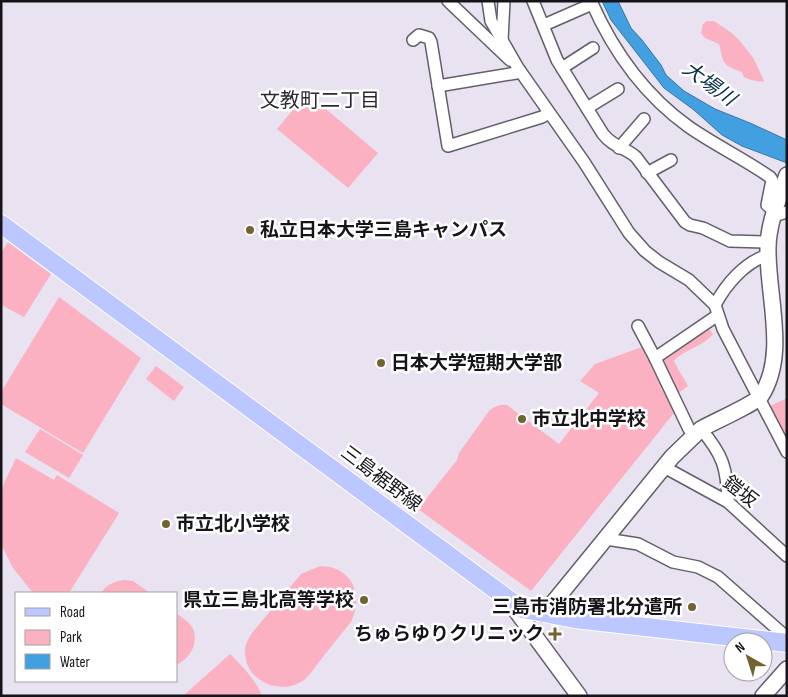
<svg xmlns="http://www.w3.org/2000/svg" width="788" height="697" font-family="'Sofia Sans Condensed','Noto Sans JP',sans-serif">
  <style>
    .green { fill: #fcb1c2 }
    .water { fill: #43a0e0; stroke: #3676a4 }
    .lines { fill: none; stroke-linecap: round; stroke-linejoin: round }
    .street-casing { stroke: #635e6a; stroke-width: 14 }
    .secondary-casing { stroke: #635e6a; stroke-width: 18 }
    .primary-casing { stroke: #fff; stroke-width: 20 }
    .street { stroke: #fff; stroke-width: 11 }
    .secondary { stroke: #fff; stroke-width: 15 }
    .primary { stroke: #bbc7fe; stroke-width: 18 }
    .poi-dot { fill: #716431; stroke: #fff; stroke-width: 2 }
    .labels { text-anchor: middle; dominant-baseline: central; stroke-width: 5; stroke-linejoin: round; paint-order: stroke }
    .poi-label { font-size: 19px; font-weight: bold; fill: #161419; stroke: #fff; text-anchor: start }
    .street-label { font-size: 19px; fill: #161419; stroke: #fff }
    .water-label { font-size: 20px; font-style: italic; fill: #062f48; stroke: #fff }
    .neighbourhood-label { font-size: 20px; fill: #2c2832; stroke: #fff }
  </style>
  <rect width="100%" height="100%" fill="#e8e2f1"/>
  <g class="green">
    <path d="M707 21H714L732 33 740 41 754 59 764 81C759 83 749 79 744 77L742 72C721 65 724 63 719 44L705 38 701 33 703 24Z"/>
    <polygon points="307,93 378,153 348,188 277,129"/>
    <polygon points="8,242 51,274 24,317 1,305 1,253"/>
    <polygon points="59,297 141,358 83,453 1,404 1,392"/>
    <path d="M703 329H709L713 334C704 346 683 350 674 361 678 370 683 377 688 386L677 394 660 359C673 356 694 339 703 329Z"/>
    <path d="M642 347 674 413 531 591 418 509 457 460 459 453 489 411C495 406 499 404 507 405L559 444 599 393 580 381 595 364Z"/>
    <polygon points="156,366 184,387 174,401 146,379"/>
    <polygon points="787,398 787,440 770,406"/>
    <polygon points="40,429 83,455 69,478 25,452"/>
    <polygon points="16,458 54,480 57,475 119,513 69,593 33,593 13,568 1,544 1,494 4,483"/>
    <path d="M320 566C352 566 364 595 351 622 340 635 330 648 319 662 315 667 310 675 304 680 281 697 244 681 245 651 245 644 249 638 252 633L301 574Z"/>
    <path d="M125 580 133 581 150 593H101C107 584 115 581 125 580Z"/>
    <polygon points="631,595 639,595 638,616 625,615"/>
    <path d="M176 613C180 616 185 619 189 623 202 638 192 658 176 665Z"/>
    <path d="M230 654C242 666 256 680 262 696H183Z"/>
  </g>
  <polygon class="water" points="602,1 618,1 631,28 642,40 661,65 666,75 684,91 715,109 750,123 787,140 787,163 742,146 722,135 694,110 664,88 611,20"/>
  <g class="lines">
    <g class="street-casing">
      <g id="street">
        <polyline points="448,1 510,60"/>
        <polyline points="488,1 491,21 518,68 584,162 629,233 645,251 659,262 689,280 715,305 723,329 787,452"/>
        <path d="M533 1 557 60 603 134C614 148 625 147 636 157L685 222 690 225 703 228 730 241 768 242"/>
        <path d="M591 1C613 51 644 95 689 127 715 145 744 159 770 177L772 180 767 205 775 211"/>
        <polyline points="544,25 592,4"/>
        <polyline points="413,40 419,35 429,38 431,42 448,146 542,117 549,113"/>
        <polyline points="502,40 504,1"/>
        <polyline points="562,68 593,48"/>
        <polyline points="438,86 516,73 520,71"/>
        <polyline points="587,108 618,89"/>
        <polyline points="619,148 644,119"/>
        <polyline points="647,173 671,160"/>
        <polyline points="773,216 787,212"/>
        <path d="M715 305C726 284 745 262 768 255"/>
        <polyline points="638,326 655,358"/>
        <path d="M701 429C723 455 727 468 728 502"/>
        <polyline points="694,434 689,429 655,358 718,315"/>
        <polyline points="664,467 728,502 787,556"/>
        <polyline points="606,539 638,544 673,562 698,567 718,577 784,635 785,643"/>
      </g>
    </g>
    <g class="secondary-casing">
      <g id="secondary">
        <polyline points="509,601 579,696"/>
        <path d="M544 614 672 457 701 429C713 422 753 405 761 396 788 354 767 296 768 248 768 224 779 198 787 175"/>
        <polyline points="763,696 787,669"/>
      </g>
    </g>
    <g class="primary-casing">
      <polyline id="primary" points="1,224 508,599 523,609 575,619 787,643"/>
    </g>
    <use href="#street" class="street"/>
    <use href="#secondary" class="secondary"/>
    <use href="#primary" class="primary"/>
  </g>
  <g class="poi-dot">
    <circle cx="250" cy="230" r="5"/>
    <circle cx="381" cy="363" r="5"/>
    <circle cx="522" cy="419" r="5"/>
    <circle cx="166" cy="524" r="5"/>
    <circle cx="364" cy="600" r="5"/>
    <circle cx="692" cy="607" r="5"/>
    <path d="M552.5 626.5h5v5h5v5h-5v5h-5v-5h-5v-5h5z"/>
  </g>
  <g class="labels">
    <g class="poi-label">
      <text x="260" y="230">私立日本大学三島キャンパス</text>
      <text x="391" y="363">日本大学短期大学部</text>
      <text x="532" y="419">市立北中学校</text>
      <text x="176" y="524">市立北小学校</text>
      <text x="354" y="600" text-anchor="end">県立三島北高等学校</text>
      <text x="682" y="607" text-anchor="end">三島市消防署北分遣所</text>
      <text x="544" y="634" text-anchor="end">ちゅらゆりクリニック</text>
    </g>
    <g class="street-label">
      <text transform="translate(381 479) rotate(37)">三島裾野線</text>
      <text transform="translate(740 492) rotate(38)">鎧坂</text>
    </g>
    <g class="water-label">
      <text transform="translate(709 84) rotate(36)">大場川</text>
    </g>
    <g class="neighbourhood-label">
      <text x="320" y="101">文教町二丁目</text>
    </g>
  </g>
  <rect width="788" height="697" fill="none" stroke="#161419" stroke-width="5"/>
  <rect x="15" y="592" width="162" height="90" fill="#ffffff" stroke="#a2a1a3"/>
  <rect x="25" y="608" width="25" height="8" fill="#bbc7fe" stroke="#a2a1a3"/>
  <text x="60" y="617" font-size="15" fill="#161419">Road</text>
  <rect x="25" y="630" width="25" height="15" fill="#fcb1c2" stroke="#a2a1a3"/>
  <text x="60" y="642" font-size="15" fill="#161419">Park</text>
  <rect x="25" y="654" width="25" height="15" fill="#43a0e0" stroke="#a2a1a3"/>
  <text x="60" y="667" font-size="15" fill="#161419">Water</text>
  <g transform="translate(748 657) rotate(321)"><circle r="24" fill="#ffffff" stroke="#a2a1a3"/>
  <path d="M0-4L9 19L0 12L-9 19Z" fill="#716431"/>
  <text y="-8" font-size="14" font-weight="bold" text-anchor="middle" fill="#161419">N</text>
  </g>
</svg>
